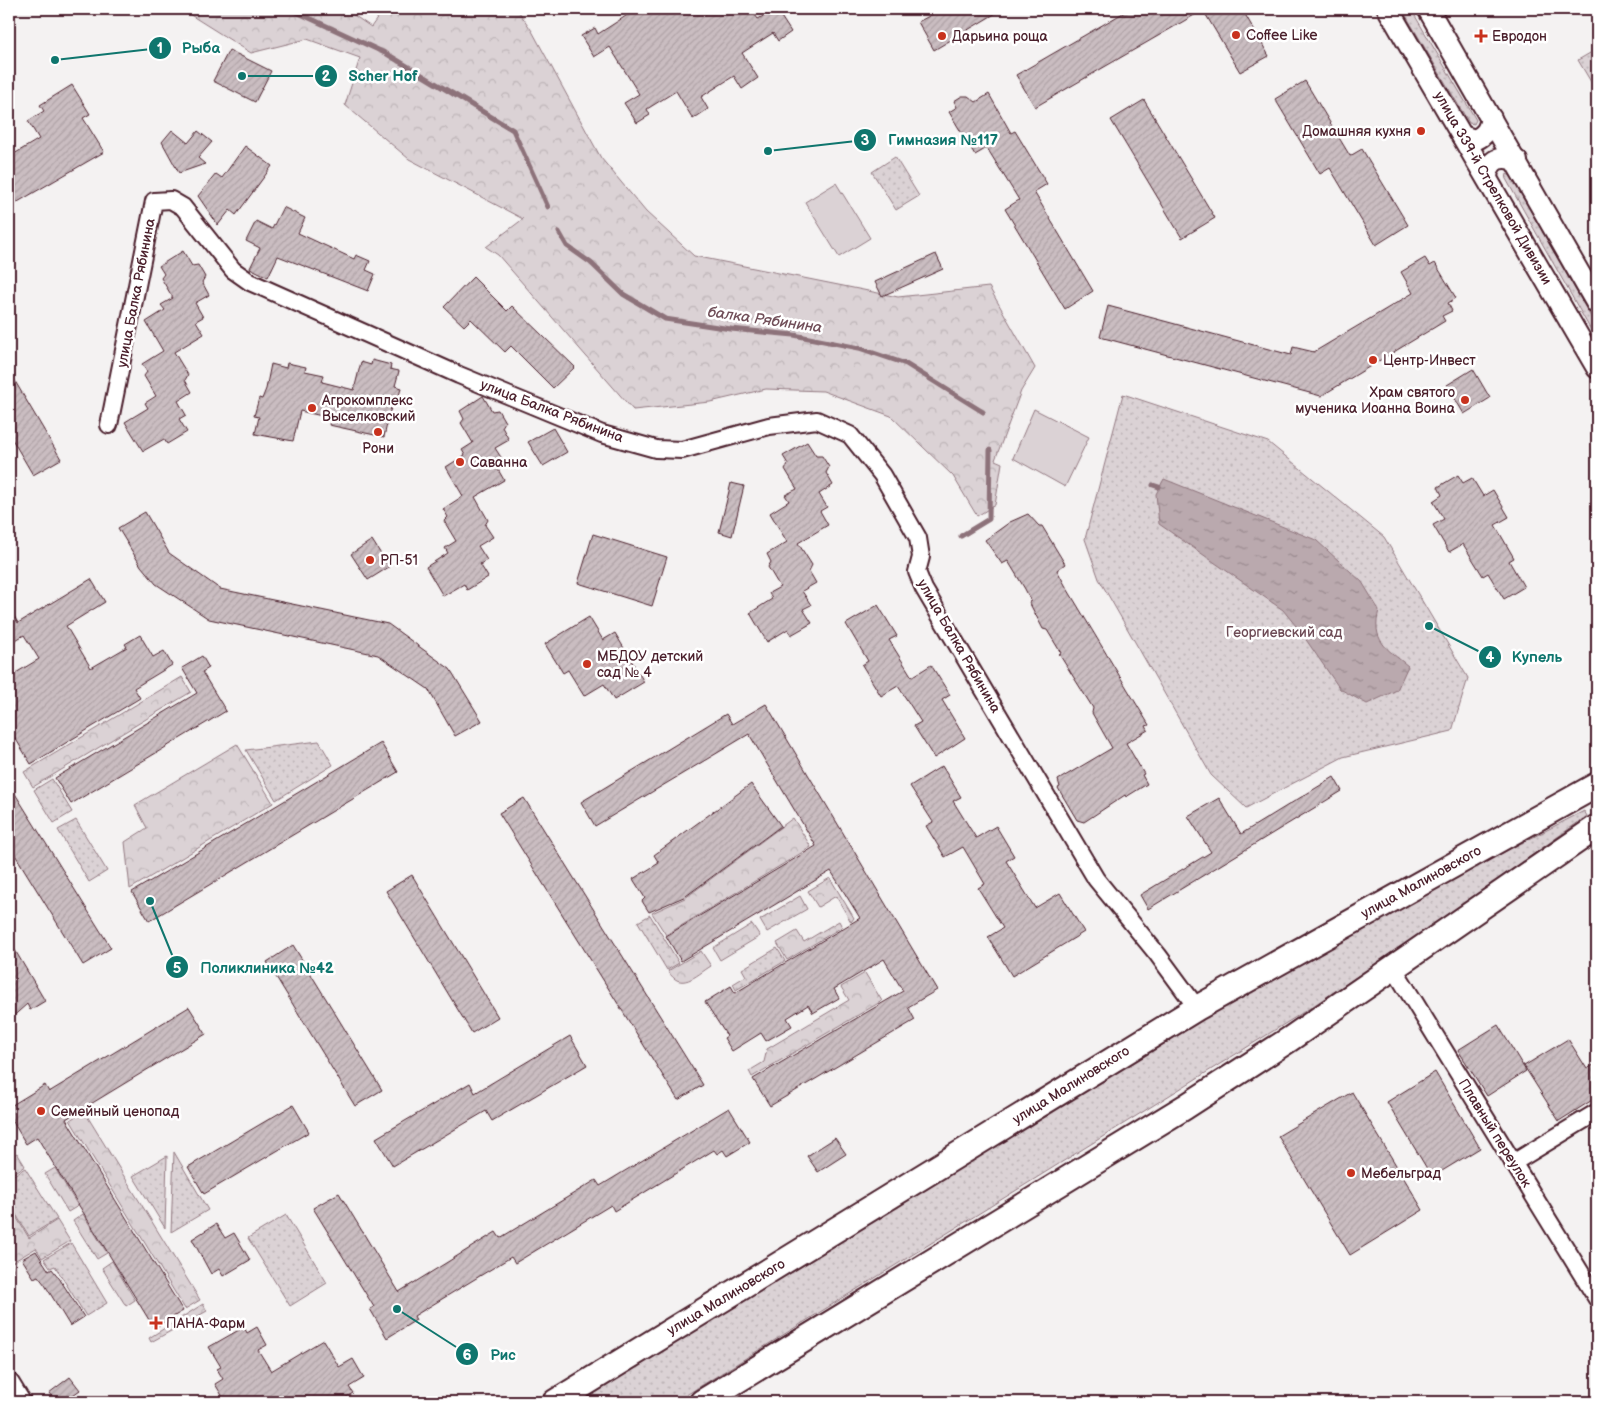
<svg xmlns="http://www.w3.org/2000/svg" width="1606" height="1411" font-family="'Balsamiq Sans',sans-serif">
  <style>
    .grass { fill: url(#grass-dots); stroke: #927880 }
    .forest { fill: url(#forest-crowns); stroke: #927880 }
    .garden { fill: #dbd2d5; stroke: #927880 }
    .water { fill: url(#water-ripples); stroke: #8d727a }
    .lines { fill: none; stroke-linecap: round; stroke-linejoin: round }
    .stream { stroke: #8d727a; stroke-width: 5 }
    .building { fill: url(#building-hatch); stroke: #4a1f2b }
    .minor-casing { stroke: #4a1f2b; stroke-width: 20 }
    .major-casing { stroke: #4a1f2b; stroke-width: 24 }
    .highway-casing { stroke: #4a1f2b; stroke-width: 28 }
    .minor { stroke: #fff; stroke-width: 16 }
    .major { stroke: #fff; stroke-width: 20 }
    .highway { stroke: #fff; stroke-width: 24 }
    .poi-dot { fill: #c8321e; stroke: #fff; stroke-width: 2 }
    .labels { text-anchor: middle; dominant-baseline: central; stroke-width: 5; stroke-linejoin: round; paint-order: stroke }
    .poi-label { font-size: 14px; fill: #4a1f2b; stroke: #fff; text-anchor: start }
    .street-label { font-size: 14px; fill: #4a1f2b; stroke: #fff }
    .park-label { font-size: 14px; fill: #6e4c56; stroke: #fff }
    .water-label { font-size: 15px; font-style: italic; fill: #714f59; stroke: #fff }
    .leader { fill: none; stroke: #0f766e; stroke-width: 2 }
    .callout-dot { fill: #0f766e; stroke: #fff; stroke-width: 2 }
    .mark-label { font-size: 15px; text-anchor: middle; font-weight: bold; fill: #fff }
    .callout-label { font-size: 15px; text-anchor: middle; font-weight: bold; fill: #0f766e; stroke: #fff; stroke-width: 5; stroke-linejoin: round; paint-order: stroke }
  </style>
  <defs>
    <pattern id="grass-dots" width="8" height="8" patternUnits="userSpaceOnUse" patternTransform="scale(1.25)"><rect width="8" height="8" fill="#dbd2d5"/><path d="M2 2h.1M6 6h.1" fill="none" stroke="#bdb4b7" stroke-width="1.8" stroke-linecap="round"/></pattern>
    <pattern id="forest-crowns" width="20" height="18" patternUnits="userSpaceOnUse" patternTransform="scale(1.25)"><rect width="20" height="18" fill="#dbd2d5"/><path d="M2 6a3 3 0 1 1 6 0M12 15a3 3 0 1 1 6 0" fill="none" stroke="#bdb4b7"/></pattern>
    <pattern id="water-ripples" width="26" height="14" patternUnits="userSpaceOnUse" patternTransform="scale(1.25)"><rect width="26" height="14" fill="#baa9ae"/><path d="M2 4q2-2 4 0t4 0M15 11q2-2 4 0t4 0" fill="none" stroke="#99898e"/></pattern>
    <pattern id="building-hatch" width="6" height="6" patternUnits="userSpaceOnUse" patternTransform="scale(1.25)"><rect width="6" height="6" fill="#cabdc1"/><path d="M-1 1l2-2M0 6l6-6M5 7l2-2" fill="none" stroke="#afa2a6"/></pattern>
  </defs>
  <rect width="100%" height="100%" fill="#f4f2f2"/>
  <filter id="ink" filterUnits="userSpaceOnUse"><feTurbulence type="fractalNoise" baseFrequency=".02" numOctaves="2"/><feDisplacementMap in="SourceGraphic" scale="10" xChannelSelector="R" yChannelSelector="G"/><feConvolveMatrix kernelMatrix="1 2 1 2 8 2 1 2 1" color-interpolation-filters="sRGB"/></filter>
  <g filter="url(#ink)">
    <g class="grass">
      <polygon points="1402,9 1411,9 1476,120 1474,124 1469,123"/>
      <polygon points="1597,49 1597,92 1578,60"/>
      <polygon points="895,157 919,196 896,210 872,172"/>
      <polygon points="1507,174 1511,176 1597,328 1597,341 1506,179"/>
      <polygon points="1123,394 1268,442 1384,537 1468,678 1452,731 1343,757 1246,808 1211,775 1099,579 1085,539"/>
      <polygon points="319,741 333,765 276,800 246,750"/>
      <polygon points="52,779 72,812 54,823 34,790"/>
      <polygon points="1584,811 1587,816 1437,923 1307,1010 675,1402 579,1402 1187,1028 1442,884"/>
      <polygon points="76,820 107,871 89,882 58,830"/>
      <polygon points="650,915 679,963 667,970 638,922"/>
      <polygon points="777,948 785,961 736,990 733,984 746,976 742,969"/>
      <polygon points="174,1152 208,1210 171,1232"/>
      <polygon points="17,1153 25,1166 9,1176 9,1158"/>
      <polygon points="167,1156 165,1228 133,1176"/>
      <polygon points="25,1168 57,1219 29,1236 9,1203 9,1178"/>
      <polygon points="286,1215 327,1283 290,1306 248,1238"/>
      <polygon points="71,1243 107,1303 86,1316 55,1266 50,1268 44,1259"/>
    </g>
    <g class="forest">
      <polygon points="181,9 345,9 371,27 384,9 517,9 532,31 601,158 646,212 694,256 898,297 989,287 1035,368 1021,391 995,460 1002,463 995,505 977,516 953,476 891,416 823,391 766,389 710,402 633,410 498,255 486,247 523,219 409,159 345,105 360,58 307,39 251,53"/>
      <polygon points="182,677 191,692 33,787 24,772"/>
      <polygon points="237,744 273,803 130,889 125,842 147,828 135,805"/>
      <polygon points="793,818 811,847 666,935 652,913 685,898"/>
      <polygon points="830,878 854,918 851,922 836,896 818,907 808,891"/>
      <polygon points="800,896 807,909 767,932 760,920"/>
      <polygon points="839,921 842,927 787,960 777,943 797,931 804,942"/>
      <polygon points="752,924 760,936 720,960 713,948"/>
      <path d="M701 951 711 966C695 976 681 992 668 971Z"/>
      <polygon points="865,973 882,1001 752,1077 749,1071 764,1062 767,1049 849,1000 841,987"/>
      <polygon points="84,1111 200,1300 185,1309 70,1120"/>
      <polygon points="55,1168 78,1206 68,1212 45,1174"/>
      <polygon points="9,1205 29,1238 57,1220 70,1241 42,1258 36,1248 11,1263 14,1270 9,1273"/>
      <polygon points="83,1214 107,1253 97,1259 73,1221"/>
      <polygon points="112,1261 135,1300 126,1306 102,1268"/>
      <polygon points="203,1304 207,1311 151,1342 149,1338"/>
    </g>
    <g class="garden">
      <polygon points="836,183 870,238 839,257 805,202"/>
      <polygon points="1034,409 1089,437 1065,487 1013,458"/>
    </g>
    <path class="water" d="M1164 479 1316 540 1362 582 1379 610C1371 641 1386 648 1408 666L1397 690 1367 704 1340 689 1300 631 1283 610 1159 524 1156 494Z"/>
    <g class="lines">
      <g class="stream">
        <polyline points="290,9 387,54 513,130 548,207"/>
        <polyline points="559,232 567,246 591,263 623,294 665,319 731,329 794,335 859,348 906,364 983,412"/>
        <polyline points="1153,485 1159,487"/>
        <polyline points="961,536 989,519 990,450"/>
      </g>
    </g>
    <g class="building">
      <polygon points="626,9 751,9 758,19 776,9 791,32 778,41 773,33 742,53 758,78 742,89 734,76 701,97 708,109 693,119 676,91 647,109 650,115 637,123 624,103 639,94 610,47 594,57 581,36 595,28 598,34 629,14"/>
      <polygon points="942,9 1003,9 934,50 918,22"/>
      <polygon points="1130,9 1242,9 1269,56 1240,72 1203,10 1035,107 1016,75"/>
      <polygon points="229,50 271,71 255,102 213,81"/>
      <polygon points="1305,81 1350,156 1362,149 1408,225 1376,245 1330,168 1320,174 1275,99"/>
      <polygon points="72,85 90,114 83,118 104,152 9,207 9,157 39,139 28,121 44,111 40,105"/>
      <polygon points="989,94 1011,133 1015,131 1047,184 1034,192 1093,291 1065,309 1005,209 1019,200 987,148 975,155 949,112 957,107 954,101 962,96 968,96 976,102"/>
      <polygon points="1144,100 1215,218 1182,238 1111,120"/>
      <polygon points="172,130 188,143 198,131 212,142 198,158 205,164 179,173 162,142"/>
      <polygon points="245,146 272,166 236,215 230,210 218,225 198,196 216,174 222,178"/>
      <polygon points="283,207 305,218 298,233 354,259 356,255 370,261 366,270 375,274 368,291 278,256 268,277 250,268 260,248 246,241 256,221 272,229"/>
      <polygon points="183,251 192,266 198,265 205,277 202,282 209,295 195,303 203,317 196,321 204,334 174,352 188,375 185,380 192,392 178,401 186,415 179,419 187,432 167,444 164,439 143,451 125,422 148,408 145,403 156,396 144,376 147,372 142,364 163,351 146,322 165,310 161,305 173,298 161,278 164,274 159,266"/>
      <polygon points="936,254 943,269 882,296 875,282"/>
      <polygon points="1425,258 1430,266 1435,263 1456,298 1448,303 1452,311 1442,316 1445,321 1321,396 1100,337 1108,306 1291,355 1293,347 1314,352 1413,293 1401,272"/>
      <polygon points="473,277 507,311 512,306 575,367 553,388 511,346 505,352 471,319 464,326 444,307"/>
      <polygon points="372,360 391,365 390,369 399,371 395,386 401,388 397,404 393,403 390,411 384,437 329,425 331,418 300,411 293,441 255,434 259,417 254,416 259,398 262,399 266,389 271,364 286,368 287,363 306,367 305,371 324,375 322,382 354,390 361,362 371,365"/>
      <polygon points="1473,369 1490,398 1464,414 1447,385"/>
      <polygon points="9,371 61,459 33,475 9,434"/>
      <polygon points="483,396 492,411 498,410 505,422 502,427 509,440 495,448 504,462 496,466 504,480 475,497 488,520 485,525 493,537 478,546 487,560 480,564 488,577 467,590 464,584 443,596 426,567 448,553 445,548 456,541 444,521 448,517 443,509 463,496 446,467 465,455 462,450 473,443 461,423 464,419 460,411"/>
      <polygon points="553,428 567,452 543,466 528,442"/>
      <polygon points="807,442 816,456 822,456 829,467 826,473 833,485 819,494 827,507 820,511 828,525 798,543 812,565 809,571 816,583 802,591 811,605 803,609 812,623 791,635 788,629 767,642 750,613 772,599 769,593 780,587 768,567 771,562 767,554 787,542 770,513 789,501 785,495 797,489 785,469 788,464 783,456"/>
      <polygon points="1458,475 1463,483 1472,478 1483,496 1493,490 1509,517 1495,525 1514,558 1509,561 1524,587 1504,599 1488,573 1483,576 1463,544 1449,552 1433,525 1444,519 1433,501 1442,495 1438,487"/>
      <polygon points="731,483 744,486 732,536 719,532"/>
      <polygon points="145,512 169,553 220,589 388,624 450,669 482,721 455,736 428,689 378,655 209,619 156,584 141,566 118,528"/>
      <polygon points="1028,514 1039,526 1042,526 1065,564 1057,570 1065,585 1149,725 1146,726 1148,730 1126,743 1144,774 1142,775 1147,784 1126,797 1125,795 1084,822 1077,820 1058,788 1060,787 1058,780 1112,748 1092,713 1093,708 1059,654 1061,653 1047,630 1043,629 1029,602 1031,601 1025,589 1008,561 1002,564 985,540 1010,522"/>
      <polygon points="593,534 667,557 652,606 578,583"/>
      <polygon points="372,540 389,567 368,580 351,554"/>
      <polygon points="91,579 105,602 66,626 91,668 127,647 125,644 140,635 153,657 164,651 172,665 134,688 140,698 31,764 9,728 9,677 39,659 24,635 9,644 9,607 18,623"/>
      <polygon points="878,605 897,636 889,640 912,677 931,665 950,695 942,700 965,738 934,758 914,726 921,722 898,686 881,696 862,665 868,661 846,624"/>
      <polygon points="589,617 603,640 615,633 644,682 614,700 604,684 584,696 568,670 563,673 545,644"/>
      <polygon points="202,656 209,668 202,672 226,711 71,804 55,778 197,693 182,668"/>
      <polygon points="766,704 937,990 908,1007 915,1020 770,1106 753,1079 903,991 884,959 834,989 839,998 813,1013 808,1005 787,1018 792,1026 766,1041 761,1033 732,1051 724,1038 727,1036 705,1002 731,986 735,993 860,918 831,871 681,961 666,936 816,846 749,734 595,826 581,802 726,714 732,724"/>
      <polygon points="381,743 398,772 149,921 132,892"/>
      <polygon points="942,766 961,797 953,801 976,838 996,826 1014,856 1006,861 1035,908 1060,893 1084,932 1012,976 988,937 1003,928 978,888 985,884 963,847 945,857 926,826 933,822 910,786"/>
      <polygon points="1334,777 1342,791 1148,909 1140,895 1211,852 1188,816 1219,798 1241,834"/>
      <polygon points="9,784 111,948 83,965 9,845"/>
      <polygon points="751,784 781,826 686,896 649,912 642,901 645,898 633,879 659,863 654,855"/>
      <polygon points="524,798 703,1085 678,1100 499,813"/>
      <polygon points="412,875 498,1017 472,1033 386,891"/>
      <polygon points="9,940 45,1001 30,1010 27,1004 9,1020"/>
      <polygon points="293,945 382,1090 355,1106 267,962"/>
      <polygon points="189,1007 206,1034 66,1119 183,1311 154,1328 37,1137 26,1144 9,1115 9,1107 45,1085 49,1092"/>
      <polygon points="1498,1025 1526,1071 1487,1096 1458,1050"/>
      <polygon points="570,1036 587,1065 492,1121 486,1111 393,1166 376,1138 470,1083 475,1093"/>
      <polygon points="1568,1039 1587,1069 1597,1063 1597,1097 1559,1121 1524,1066"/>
      <polygon points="1435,1072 1480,1148 1432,1177 1387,1102"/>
      <polygon points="1352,1092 1423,1210 1350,1255 1278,1136"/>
      <polygon points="293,1105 309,1132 204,1194 188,1167"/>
      <polygon points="729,1108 750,1142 727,1156 723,1150 717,1154 714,1150 614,1211 611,1205 515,1263 511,1257 414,1316 416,1320 387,1338 370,1309 374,1307 313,1208 339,1193 399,1292 496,1232 500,1238 596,1180 600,1186"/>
      <polygon points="835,1138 846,1154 818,1172 807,1156"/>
      <polygon points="216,1224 225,1238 234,1233 250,1260 223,1276 219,1269 211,1274 192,1239"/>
      <polygon points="36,1251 49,1271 52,1269 59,1278 84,1317 70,1326 45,1285 38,1276 34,1278 22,1259"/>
      <polygon points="244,1327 247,1333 257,1327 267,1345 258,1350 271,1371 323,1340 339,1367 353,1359 364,1378 349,1387 353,1393 338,1402 226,1402 215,1384 223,1379 217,1369 221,1367 209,1347"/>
      <polygon points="70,1377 80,1390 63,1402 56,1402 49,1393"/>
    </g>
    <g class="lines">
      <g class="minor-casing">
        <g id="minor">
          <polyline points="109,425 154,201 171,200 183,207 233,270 250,282 459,375 602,434 656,449 682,450 769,426 817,420 850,435 882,475 918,538 921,557 917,572 924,589 1096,879 1158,955 1197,1008"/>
          <polyline points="1393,967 1597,1299"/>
          <polyline points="1513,1163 1597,1112"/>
        </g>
      </g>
      <g class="major-casing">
        <g id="major">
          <polyline points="1388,9 1597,368"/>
          <polyline points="1428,9 1597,304"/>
          <path d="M1462 136 1475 140C1486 135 1489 129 1491 118"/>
          <path d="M1487 177C1489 159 1501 154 1517 161"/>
          <polyline points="9,1384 20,1402"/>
        </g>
      </g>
      <g class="highway-casing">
        <g id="highway">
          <polyline points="555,1402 1197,1008 1597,785"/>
          <polyline points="702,1402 1185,1107 1290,1039 1597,827"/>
        </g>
      </g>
      <use href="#minor" class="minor"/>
      <use href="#major" class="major"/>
      <use href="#highway" class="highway"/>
    </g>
  </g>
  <g class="poi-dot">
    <circle cx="1236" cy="35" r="5"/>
    <circle cx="942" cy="36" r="5"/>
    <path d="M1478.5 28.5h5v5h5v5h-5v5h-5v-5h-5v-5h5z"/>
    <circle cx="1421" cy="131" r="5"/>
    <circle cx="1373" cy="360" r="5"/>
    <circle cx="1465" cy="400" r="5"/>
    <circle cx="312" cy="408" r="5"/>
    <circle cx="378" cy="432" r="5"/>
    <circle cx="460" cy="462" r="5"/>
    <circle cx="370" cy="560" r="5"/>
    <circle cx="587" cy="664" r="5"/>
    <circle cx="41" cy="1111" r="5"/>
    <circle cx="1351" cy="1173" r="5"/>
    <path d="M153.5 1315.5h5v5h5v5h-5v5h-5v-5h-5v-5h5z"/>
  </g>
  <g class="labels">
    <g class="poi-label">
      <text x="1246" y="35">Coffee Like</text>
      <text x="952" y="36">Дарьина роща</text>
      <text x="1492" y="36">Евродон</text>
      <text x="1411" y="131" text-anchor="end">Домашняя кухня</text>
      <text x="1383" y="360">Центр-Инвест</text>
      <text x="1455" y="392" text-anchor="end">Храм святого<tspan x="1455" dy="16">мученика Иоанна Воина</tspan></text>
      <text x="322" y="400">Агрокомплекс<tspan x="322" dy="16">Выселковский</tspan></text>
      <text x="378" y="448" text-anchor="middle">Рони</text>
      <text x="470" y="462">Саванна</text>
      <text x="380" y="560">РП-51</text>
      <text x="597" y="656">МБДОУ детский<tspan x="597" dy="16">сад № 4</tspan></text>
      <text x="51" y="1111">Семейный ценопад</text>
      <text x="1361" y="1173">Мебельград</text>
      <text x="166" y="1323">ПАНА-Фарм</text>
    </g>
    <g class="street-label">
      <text transform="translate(1493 188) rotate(60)">улица 339-й Стрелковой Дивизии</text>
      <text transform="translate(136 293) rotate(-79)">улица Балка Рябинина</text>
      <text transform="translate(552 411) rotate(21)">улица Балка Рябинина</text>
      <text transform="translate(959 646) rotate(60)">улица Балка Рябинина</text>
      <text transform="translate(1421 882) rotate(-29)">улица Малиновского</text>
      <text transform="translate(1071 1085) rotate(-32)">улица Малиновского</text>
      <text transform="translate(1495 1133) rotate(58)">Плавный переулок</text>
      <text transform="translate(726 1297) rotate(-31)">улица Малиновского</text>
    </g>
    <g class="park-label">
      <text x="1284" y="632">Георгиевский сад</text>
    </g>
    <g class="water-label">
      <text transform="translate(765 320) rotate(8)">балка Рябинина</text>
    </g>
  </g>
  <path class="leader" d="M55 60L160 48M242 76L326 76M768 151L865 140M1429 626L1490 657M150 901L177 967M397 1309L467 1354"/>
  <g class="callout-dot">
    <circle cx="55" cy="60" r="5"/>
    <circle cx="242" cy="76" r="5"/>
    <circle cx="768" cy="151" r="5"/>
    <circle cx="1429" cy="626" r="5"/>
    <circle cx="150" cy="901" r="5"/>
    <circle cx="397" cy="1309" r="5"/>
    <circle cx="160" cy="48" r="12"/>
    <circle cx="326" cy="76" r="12"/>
    <circle cx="865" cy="140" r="12"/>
    <circle cx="1490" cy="657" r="12"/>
    <circle cx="177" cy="967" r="12"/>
    <circle cx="467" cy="1354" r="12"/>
  </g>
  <g class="mark-label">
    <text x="160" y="53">1</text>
    <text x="326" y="81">2</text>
    <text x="865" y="145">3</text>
    <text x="1490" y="662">4</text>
    <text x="177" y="973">5</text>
    <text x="467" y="1360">6</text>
  </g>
  <g class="callout-label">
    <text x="201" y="53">Рыба</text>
    <text x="383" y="81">Scher Hof</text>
    <text x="943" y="145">Гимназия №117</text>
    <text x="1537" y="662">Купель</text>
    <text x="267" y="973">Поликлиника №42</text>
    <text x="503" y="1360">Рис</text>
  </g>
  <rect width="1606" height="1411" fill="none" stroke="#fff" stroke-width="30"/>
  <rect x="15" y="15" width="1576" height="1381" fill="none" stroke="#4a1f2b" stroke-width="2" filter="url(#ink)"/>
</svg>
